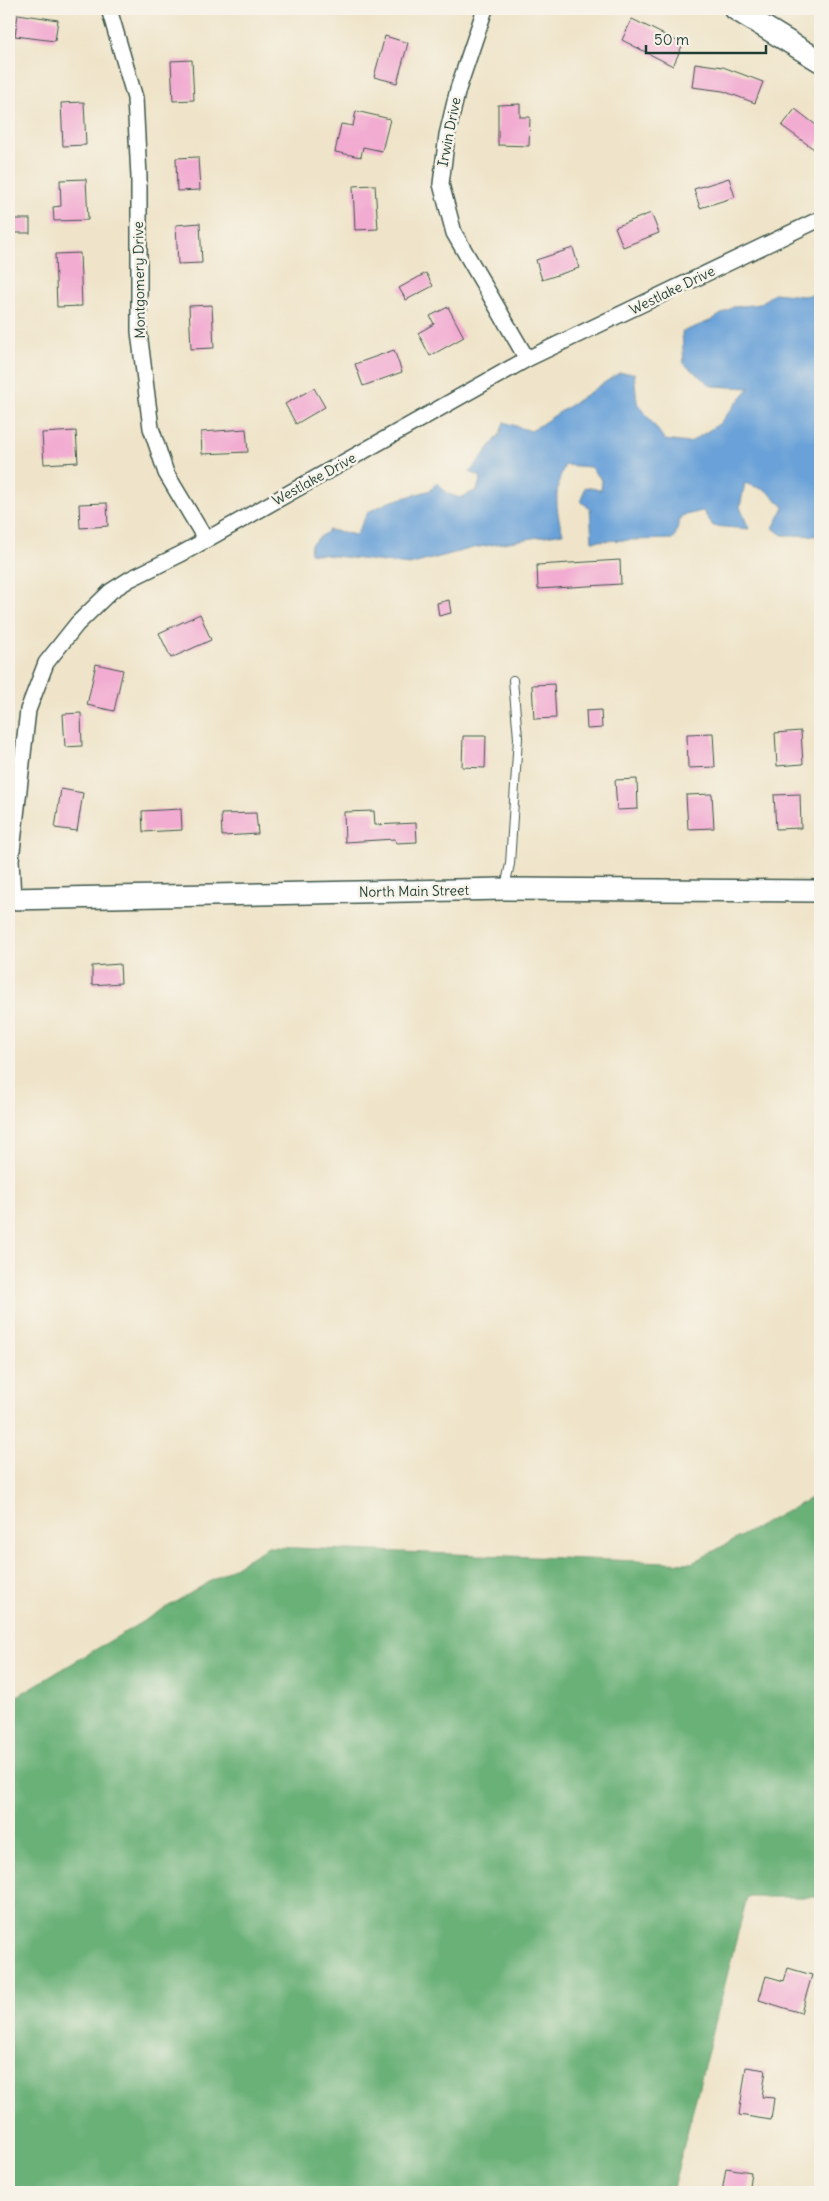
<svg xmlns="http://www.w3.org/2000/svg" width="829" height="2201" font-family="Delius,sans-serif">
  <style>
    .forest { fill: #6bb178; stroke: #457756 }
    .water { fill: #69a1d8; stroke: #446f86 }
    .building { fill: #f2abd1 }
    .lines { fill: none; stroke-linecap: round; stroke-linejoin: round }
    .lane-casing { stroke: #3e564a; stroke-width: 10 }
    .street-casing { stroke: #3e564a; stroke-width: 18 }
    .secondary-casing { stroke: #3e564a; stroke-width: 24 }
    .lane { stroke: #fff; stroke-width: 8 }
    .street { stroke: #fff; stroke-width: 15 }
    .secondary { stroke: #fff; stroke-width: 21 }
    .labels { text-anchor: middle; dominant-baseline: central; stroke-width: 5; stroke-linejoin: round; paint-order: stroke }
    .street-label { font-size: 14px; fill: #1f3d34; stroke: #f7f3e8 }
  </style>
  <rect width="100%" height="100%" fill="#f7f3e8"/>
  <filter id="ink" filterUnits="userSpaceOnUse"><feTurbulence type="fractalNoise" baseFrequency=".02" numOctaves="2"/><feDisplacementMap in="SourceGraphic" scale="10" xChannelSelector="R" yChannelSelector="G"/><feConvolveMatrix kernelMatrix="1 2 1 2 8 2 1 2 1" color-interpolation-filters="sRGB"/></filter>
  <filter id="wash" filterUnits="userSpaceOnUse"><feTurbulence type="fractalNoise" baseFrequency=".0096" numOctaves="4" result="noise"/><feDisplacementMap in="SourceGraphic" scale="20" xChannelSelector="R" yChannelSelector="G"/><feGaussianBlur stdDeviation="1.12" result="paint"/><feColorMatrix in="noise" values="0 0 0 0 0 0 0 0 0 0 0 0 0 0 0 0 0 1.4 0 .05"/><feComposite in="paint" operator="in"/></filter>
  <g filter="url(#wash)">
    <rect width="100%" height="100%" fill="#efe4c9"/>
    <polygon class="forest" points="820,1493 820,1897 747,1897 672,2192 9,2192 9,1701 268,1547 692,1563"/>
    <path class="water" d="M774 293 803 296 820 293V536L782 535 773 528 784 507 767 491 745 483 740 507 749 529 713 526 703 511 681 516 674 539 592 541 590 508 581 502 585 487 601 490 602 480 590 467 565 465C554 487 555 510 563 533L473 548 409 565 310 553 311 544 329 530 356 535 368 512 389 502 431 490 437 482 446 493 460 498 477 490 481 477 470 472 500 434 504 422 531 431 619 373H634L637 402 665 440 689 443 719 424 749 388 712 386 684 364 682 332 710 321 733 307 760 304Z"/>
    <g id="blocks">
      <g class="building">
        <polygon points="18,14 58,20 55,41 15,36"/>
        <polygon points="632,19 683,44 673,66 622,40"/>
        <polygon points="385,36 408,43 397,83 374,77"/>
        <polygon points="192,60 194,100 173,101 171,61"/>
        <polygon points="695,63 723,67 763,82 755,103 723,91 692,87"/>
        <polygon points="84,102 86,145 63,146 61,103"/>
        <polygon points="520,104 520,117 530,117 529,146 498,145 498,105"/>
        <polygon points="795,109 820,128 820,141 814,149 782,126"/>
        <polygon points="356,111 390,119 382,151 363,147 361,157 335,152 341,124 353,126"/>
        <polygon points="198,157 200,190 177,191 176,158"/>
        <polygon points="729,178 735,197 700,208 694,189"/>
        <polygon points="86,179 88,220 54,221 53,207 61,206 60,180"/>
        <polygon points="375,185 378,229 355,230 353,186"/>
        <polygon points="651,213 659,233 623,247 615,227"/>
        <rect x="12" y="219" width="18" height="14"/>
        <polygon points="200,223 202,263 178,264 176,225"/>
        <polygon points="573,248 579,268 542,280 536,260"/>
        <polygon points="80,253 82,306 57,307 55,254"/>
        <polygon points="426,273 433,286 406,300 399,288"/>
        <polygon points="212,305 214,348 191,349 189,306"/>
        <polygon points="448,307 464,337 430,356 418,333 434,324 430,316"/>
        <polygon points="394,350 402,372 363,386 355,364"/>
        <polygon points="314,388 325,407 296,424 285,404"/>
        <polygon points="246,429 248,452 202,454 201,432"/>
        <polygon points="76,431 78,462 44,464 42,433"/>
        <polygon points="107,503 108,526 80,528 79,504"/>
        <polygon points="620,560 621,584 538,589 537,565"/>
        <polygon points="449,600 451,613 439,616 437,603"/>
        <polygon points="200,614 211,640 171,658 159,633"/>
        <polygon points="96,664 123,670 114,711 87,705"/>
        <polygon points="554,684 556,718 534,719 532,685"/>
        <polygon points="601,710 602,728 587,729 586,711"/>
        <polygon points="81,713 82,746 65,747 63,714"/>
        <polygon points="801,731 803,764 777,766 775,733"/>
        <polygon points="713,733 715,767 688,768 687,734"/>
        <polygon points="463,736 486,736 485,768 462,767"/>
        <polygon points="637,779 638,809 617,810 615,780"/>
        <polygon points="61,789 83,793 77,831 55,828"/>
        <polygon points="712,794 714,828 688,829 686,795"/>
        <polygon points="800,794 801,828 776,829 774,795"/>
        <polygon points="181,809 182,830 143,832 142,811"/>
        <polygon points="374,811 375,825 416,823 417,842 396,843 395,839 345,842 344,812"/>
        <polygon points="256,813 258,834 222,836 221,814"/>
        <polygon points="120,964 121,983 92,985 92,966"/>
        <polygon points="788,1968 812,1975 801,2013 759,2000 766,1976 784,1981"/>
        <polygon points="746,2067 766,2070 762,2097 774,2098 771,2120 739,2115"/>
        <polygon points="726,2168 751,2172 748,2192 722,2192"/>
      </g>
    </g>
  </g>
  <g filter="url(#ink)">
    <use href="#blocks" fill-opacity="0" stroke="#3e564a" stroke-width="1"/>
    <g class="lines">
      <g class="lane-casing">
        <polyline id="lane" points="505,887 510,864 518,738 513,680"/>
      </g>
      <g class="street-casing">
        <g id="street">
          <polyline points="109,9 135,98 139,177 139,332 151,428 166,473 206,540"/>
          <polyline points="485,9 458,89 447,135 441,184 454,233 527,359"/>
          <polyline points="13,899 11,860 28,710 46,663 77,624 111,591 130,579 181,554 527,359 820,219"/>
        </g>
      </g>
      <g class="secondary-casing">
        <g id="secondary">
          <polyline points="735,9 820,61"/>
          <polyline points="9,899 504,889 820,891"/>
        </g>
      </g>
      <use href="#lane" class="lane"/>
      <use href="#street" class="street"/>
      <use href="#secondary" class="secondary"/>
    </g>
  </g>
  <g class="labels">
    <g class="street-label">
      <text transform="translate(449 132) rotate(-79)">Irwin Drive</text>
      <text transform="translate(139 280) rotate(-91)">Montgomery Drive</text>
      <text transform="translate(672 290) rotate(-26)">Westlake Drive</text>
      <text transform="translate(314 479) rotate(-29)">Westlake Drive</text>
      <text transform="translate(414 891) rotate(-1)">North Main Street</text>
    </g>
  </g>
  <rect width="829" height="2201" fill="none" stroke="#f7f3e8" stroke-width="30"/>
  <path d="M646 45v8h120v-8" fill="none" stroke="#1f3d34" stroke-width="2.5"/>
  <text x="654" y="45" font-size="15" fill="#1f3d34" stroke="#f7f3e8" stroke-width="4" paint-order="stroke">50 m</text>
</svg>
